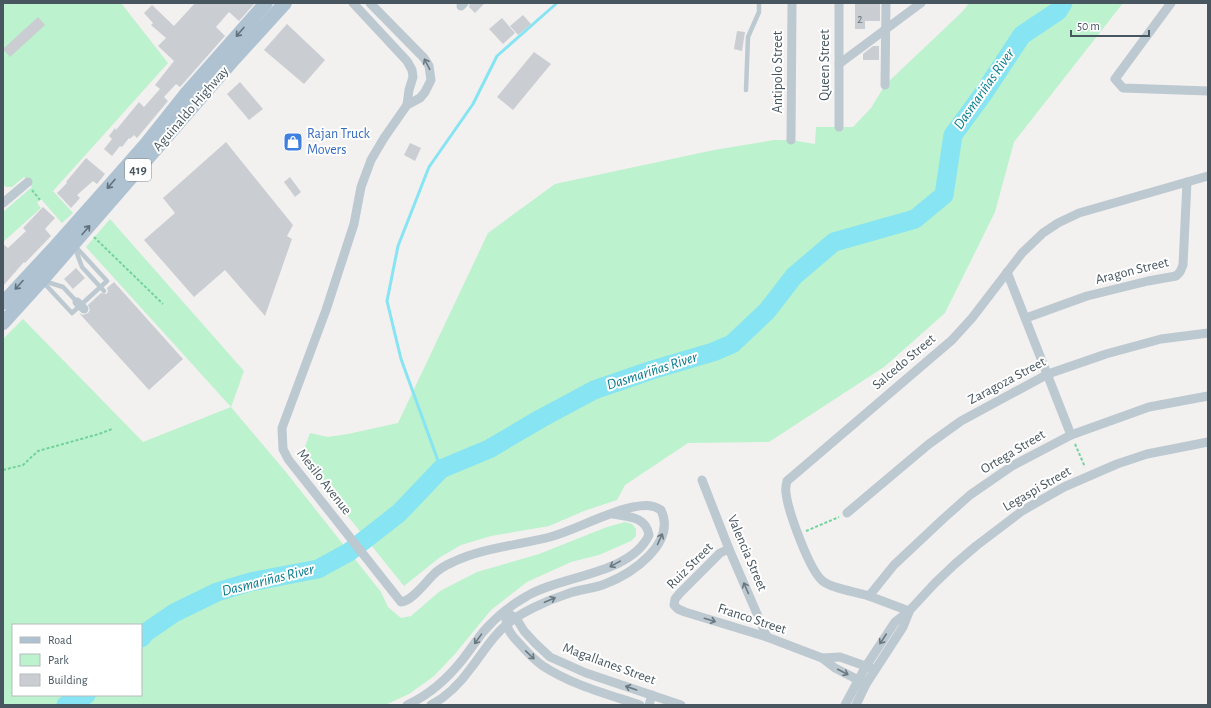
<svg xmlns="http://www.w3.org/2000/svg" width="1211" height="708" font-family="'Alegreya Sans',sans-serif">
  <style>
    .green { fill: #bcf2cd; fill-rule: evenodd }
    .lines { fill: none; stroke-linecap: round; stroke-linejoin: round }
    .stream { stroke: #87e4f2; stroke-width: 3 }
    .river { stroke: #87e4f2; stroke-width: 19 }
    .building { fill: #caced3 }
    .path { stroke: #72d39b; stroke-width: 2; stroke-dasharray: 3 2; stroke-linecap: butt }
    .lane { stroke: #bdc9d0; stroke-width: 4.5 }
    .street { stroke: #bdc9d0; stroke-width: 9 }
    .primary { stroke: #aec2d1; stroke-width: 14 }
    .oneway { stroke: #61717c }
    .oneway2 { stroke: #6a7881 }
    .labels { text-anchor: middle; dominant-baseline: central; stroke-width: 4; stroke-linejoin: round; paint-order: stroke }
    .number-label { font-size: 12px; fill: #68747c }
    .shield { fill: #fff; stroke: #7e898f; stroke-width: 1 }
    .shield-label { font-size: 13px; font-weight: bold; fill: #47565f }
    .street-label { font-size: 14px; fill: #47565f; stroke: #fff }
    .shop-label { font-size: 14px; fill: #366cbe; stroke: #fff; text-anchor: start }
    .water-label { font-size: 15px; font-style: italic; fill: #067c8d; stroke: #fff }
  </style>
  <rect width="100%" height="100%" fill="#f3f0f0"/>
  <g class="green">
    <polygon points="3,3 121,3 168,63 53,191 73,213 62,223 41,199 37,203 41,208 3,242 3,212 32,187 24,177 12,187 6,187 3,184"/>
    <polygon points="969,3 1123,3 1014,142 995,212 945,313 884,367 769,442 688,443 625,485 617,500 584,511 549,526 491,536 461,545 439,558 404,586 301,458 310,433 328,437 348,434 398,423 488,233 555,184 714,150 774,140 791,140 815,144 816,127 853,127 871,108 885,85 963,11"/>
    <path d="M110 219 244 371 231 407 285 471 381 592 388 607 401 618 411 616 440 591 477 572 539 554 607 527 625 522 632 524 636 529V536L631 541 599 555 571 562 527 582 491 610 454 655 434 676 409 694 385 705H3V339L23 319 143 442 231 407 86 247ZM13 625H141V695H13Z"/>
  </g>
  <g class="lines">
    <polyline class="stream" points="441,469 401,359 387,301 398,246 429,167 473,104 497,56 557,3"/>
    <g class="river">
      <polyline points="141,638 145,633 174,613 217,592 250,582 318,569 349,552 385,524 399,513 441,469 489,449 540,419 594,390 652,370 713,352 732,344 767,311 794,276 834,242 915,219 944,195 953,135 983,94 1022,35 1058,11 1063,3"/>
      <polyline points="66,705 86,695"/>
    </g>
  </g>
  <g class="building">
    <polygon points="195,3 255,3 239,21 229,12 216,27 225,36 180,87 176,84 164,97 168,101 137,138 134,135 130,139 129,138 122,147 120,146 112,156 104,149 112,139 109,136 115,128 116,130 139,102 144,107 160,89 155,85 174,61 158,46 166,38 151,25 153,23 144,13 152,5 174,26"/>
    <polygon points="470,3 485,3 475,13 469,7"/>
    <polygon points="855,3 880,3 880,21 865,21 865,29 855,29"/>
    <polygon points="523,15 531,24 518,35 510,26"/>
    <polygon points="38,17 45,25 10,57 3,49"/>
    <polygon points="502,18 515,33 503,44 489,29"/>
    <polygon points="287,24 325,60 304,84 264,50"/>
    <polygon points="737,31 745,32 742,51 734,49"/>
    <polygon points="873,46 879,46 879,60 863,60 863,54"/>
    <polygon points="534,52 551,64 513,110 497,97"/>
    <polygon points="240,82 263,109 249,120 227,94"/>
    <polygon points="226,142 293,225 287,236 292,239 265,316 225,270 194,297 144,240 175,213 163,198"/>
    <polygon points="410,143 421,148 415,161 404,155"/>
    <polygon points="86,158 105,174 97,184 93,181 77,195 80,198 71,208 57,193 67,183 66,182"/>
    <polygon points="290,177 301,192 295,197 284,182"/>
    <polygon points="43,207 55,218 45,229 51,236 25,263 24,262 3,286 3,244 8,248 26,231 23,228"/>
    <polygon points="76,268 85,278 73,289 64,279"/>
    <polygon points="114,282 183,359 149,390 79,313 83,315 88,313 90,310 88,305 101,293 106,294 108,292 107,288"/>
  </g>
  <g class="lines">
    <g class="path">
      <polyline points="32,190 40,200"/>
      <polyline points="94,237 163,304"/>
      <polyline points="1075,444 1085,467"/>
      <polyline points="3,470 23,465 38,451 99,434 112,429"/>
      <polyline points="806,531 839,517"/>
    </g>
    <g class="lane">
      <polyline points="746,90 748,37 759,12 759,3"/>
      <polyline points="75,248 82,267 104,291"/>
      <polyline points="44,281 63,287 77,302"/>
      <polyline points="43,282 72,313 107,281 75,246"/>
    </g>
    <g class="street">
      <polyline points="353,3 407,61 412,70 413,77 409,90 407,105"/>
      <path d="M370 3 424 58 429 66 431 80 425 92 420 98 407 105 384 138 371 160 361 187 354 224 326 310 282 428 283 449 288 459 401 602C412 601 425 583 433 575 438 570 446 565 453 562 481 548 519 545 550 537 578 529 604 513 633 507 643 505 652 504 661 510 677 544 631 574 605 584 593 589 579 589 567 594 548 600 519 613 505 626 491 638 482 654 471 668 461 682 446 697 431 705"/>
      <polyline points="1171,3 1115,79 1123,88 1208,91"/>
      <polyline points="461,6 464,3"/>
      <polyline points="839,64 921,3"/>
      <polyline points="885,85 886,3"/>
      <polyline points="839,127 839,3"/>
      <polyline points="791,140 792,3"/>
      <polyline points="3,203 28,182"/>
      <polyline points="1007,272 1071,435"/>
      <polyline points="77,302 84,309"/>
      <polyline points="1026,318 1087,296 1148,281 1176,276 1180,272 1183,265 1187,182"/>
      <polyline points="702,480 729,549 767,637"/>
      <polyline points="847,513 929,444 961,421 1048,374 1106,354 1161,339 1208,333"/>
      <polyline points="729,549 720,553 680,593 675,599 674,605 678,609 685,612 767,637 822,658 835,668 866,684"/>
      <polyline points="869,596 894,565 943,519 970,495 1012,466 1071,435 1149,407 1208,396"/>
      <path d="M909 611C896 606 882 601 869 596 857 592 834 589 824 582 810 573 788 511 786 493 785 489 786 485 787 481L952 340 972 318 1022 253 1043 233 1058 223 1079 213 1208 176"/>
      <polyline points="511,615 516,618 524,631 535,643 550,657 586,673 681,705"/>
      <path d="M506 619C506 628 512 636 518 642 526 651 534 660 543 666 572 685 607 694 640 705"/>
      <polyline points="822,658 840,657 871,668"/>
      <path d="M407 705C429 695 448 678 463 659 470 650 476 641 483 632 495 618 511 605 527 596 562 575 630 575 649 535 646 516 628 517 613 514"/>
      <polyline points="649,705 652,695"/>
      <polyline points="845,705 866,666 895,622 909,611 935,583 955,564 976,546 1022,511 1064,487 1117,464 1147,454 1208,442"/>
      <polyline points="856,705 866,684 903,627 909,612"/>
    </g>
    <g class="primary">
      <polyline points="3,303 55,247 111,184 146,144 185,95 266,3"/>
      <polyline points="3,323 42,280 234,59 285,3"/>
    </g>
  </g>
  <defs><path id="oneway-shaft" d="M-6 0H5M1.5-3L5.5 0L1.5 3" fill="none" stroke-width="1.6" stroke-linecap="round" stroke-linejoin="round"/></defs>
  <g class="oneway">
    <use href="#oneway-shaft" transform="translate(240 32) rotate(131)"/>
    <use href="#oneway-shaft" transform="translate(111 184) rotate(131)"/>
    <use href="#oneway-shaft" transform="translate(86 230) rotate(-49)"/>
    <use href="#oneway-shaft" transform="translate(19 285) rotate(132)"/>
  </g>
  <g class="oneway2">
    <use href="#oneway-shaft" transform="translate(427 64) rotate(-117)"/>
    <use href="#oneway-shaft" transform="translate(660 539) rotate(-66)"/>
    <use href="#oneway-shaft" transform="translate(615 564) rotate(151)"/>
    <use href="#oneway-shaft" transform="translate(746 588) rotate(-114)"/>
    <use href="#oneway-shaft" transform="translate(550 600) rotate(-23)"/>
    <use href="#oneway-shaft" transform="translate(710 620) rotate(17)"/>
    <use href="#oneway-shaft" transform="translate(478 639) rotate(126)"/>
    <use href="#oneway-shaft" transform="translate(883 639) rotate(123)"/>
    <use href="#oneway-shaft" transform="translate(530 655) rotate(44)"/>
    <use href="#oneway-shaft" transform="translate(843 672) rotate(27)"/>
    <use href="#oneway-shaft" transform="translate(631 688) rotate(-161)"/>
  </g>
  <defs>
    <g id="shop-square" transform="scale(1)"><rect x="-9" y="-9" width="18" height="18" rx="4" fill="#3f7fe0" stroke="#fff"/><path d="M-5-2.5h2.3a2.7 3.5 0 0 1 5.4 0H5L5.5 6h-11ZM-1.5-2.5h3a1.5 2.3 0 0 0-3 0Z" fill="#fff"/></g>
  </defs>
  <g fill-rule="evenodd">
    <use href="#shop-square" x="293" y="142"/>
  </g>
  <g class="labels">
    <g class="number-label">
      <text x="860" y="19">2</text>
    </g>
    <rect class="shield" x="125" y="159" width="26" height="22" rx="3"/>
    <g class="shield-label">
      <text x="138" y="170">419</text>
    </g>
    <g class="street-label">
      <text transform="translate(825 65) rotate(-90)">Queen Street</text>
      <text transform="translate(778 72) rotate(-90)">Antipolo Street</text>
      <text transform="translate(191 109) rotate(-49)">Aguinaldo Highway</text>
      <text transform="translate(1132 271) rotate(-14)">Aragon Street</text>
      <text transform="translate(904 362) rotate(-40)">Salcedo Street</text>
      <text transform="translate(1007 381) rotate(-28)">Zaragoza Street</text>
      <text transform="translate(1013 452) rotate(-31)">Ortega Street</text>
      <text transform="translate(324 482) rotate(52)">Mesilo Avenue</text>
      <text transform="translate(1037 489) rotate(-30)">Legaspi Street</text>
      <text transform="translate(747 553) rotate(67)">Valencia Street</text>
      <text transform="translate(690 566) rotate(-45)">Ruiz Street</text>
      <text transform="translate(752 619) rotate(18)">Franco Street</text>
      <text transform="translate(609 664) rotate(20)">Magallanes Street</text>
    </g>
    <g class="shop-label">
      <text x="307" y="134">Rajan Truck<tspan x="307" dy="16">Movers</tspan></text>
    </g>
    <g class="water-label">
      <text transform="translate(984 89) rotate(-55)">Dasmariñas River</text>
      <text transform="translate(652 371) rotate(-18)">Dasmariñas River</text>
      <text transform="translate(268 580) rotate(-14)">Dasmariñas River</text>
    </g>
  </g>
  <rect width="1211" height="708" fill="none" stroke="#47565f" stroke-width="8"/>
  <rect x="12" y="624" width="130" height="72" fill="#ffffff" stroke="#b5bbbf"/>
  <rect x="20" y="637" width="20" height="6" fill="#aec2d1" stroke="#b5bbbf"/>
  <text x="48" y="644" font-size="12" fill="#47565f">Road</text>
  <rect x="20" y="654" width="20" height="12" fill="#bcf2cd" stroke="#b5bbbf"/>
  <text x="48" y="664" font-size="12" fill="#47565f">Park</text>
  <rect x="20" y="674" width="20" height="12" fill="#caced3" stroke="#b5bbbf"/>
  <text x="48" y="684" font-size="12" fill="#47565f">Building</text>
  <path d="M1071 30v6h78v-6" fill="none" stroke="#47565f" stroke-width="2"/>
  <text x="1077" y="30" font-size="12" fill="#47565f" stroke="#ffffff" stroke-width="3" paint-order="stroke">50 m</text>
</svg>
